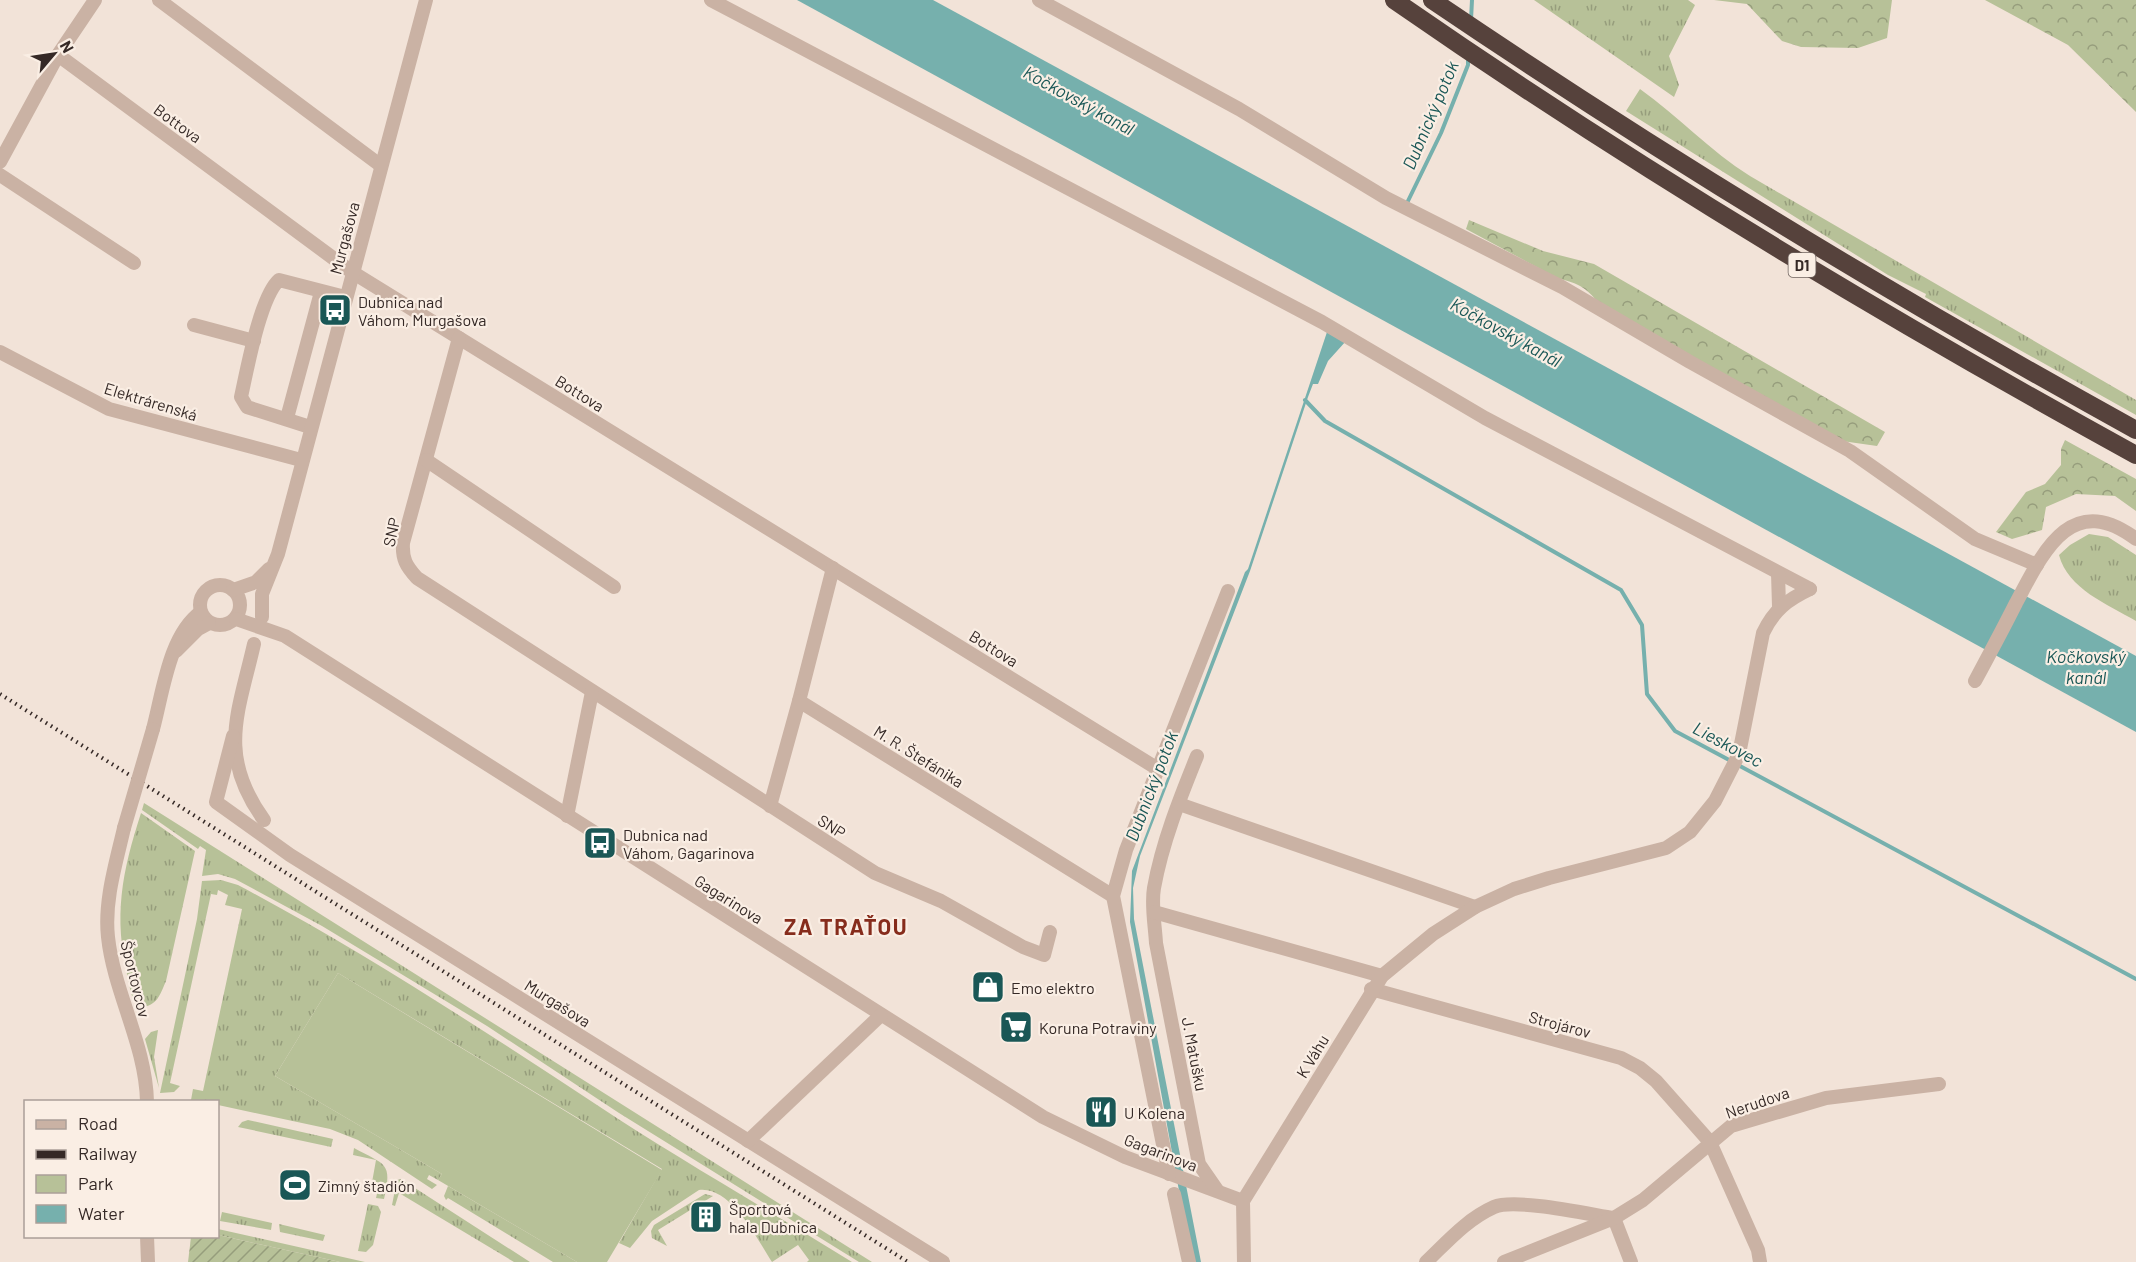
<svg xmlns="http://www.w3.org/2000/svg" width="2136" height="1262" font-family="Barlow,sans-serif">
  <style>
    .grass { fill: url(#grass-tufts) }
    .forest { fill: url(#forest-crowns) }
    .park { fill: #b7c198 }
    .garden { fill: url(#garden-furrows) }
    .water { fill: #76b0ad }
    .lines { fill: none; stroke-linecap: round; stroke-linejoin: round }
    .stream { stroke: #76b0ad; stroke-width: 4 }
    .minor { stroke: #cab2a4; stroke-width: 14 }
    .motorway { stroke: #56423c; stroke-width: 18 }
    .rail { stroke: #352926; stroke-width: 4; stroke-dasharray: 1.5 4.5; stroke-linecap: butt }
    .minor-bridge { stroke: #cab2a4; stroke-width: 14 }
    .labels { text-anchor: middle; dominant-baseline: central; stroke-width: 4.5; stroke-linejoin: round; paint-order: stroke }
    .shield { fill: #faeee4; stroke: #70645f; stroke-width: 1.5 }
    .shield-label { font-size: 15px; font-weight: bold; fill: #352926 }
    .street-label { font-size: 16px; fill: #352926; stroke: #faeee4 }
    .poi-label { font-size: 16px; fill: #352926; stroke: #faeee4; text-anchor: start }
    .water-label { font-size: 18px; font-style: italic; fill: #1a5756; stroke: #faeee4 }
    .district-label { font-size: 22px; font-weight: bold; letter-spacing: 1.5px; fill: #862c1c; stroke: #faeee4 }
  </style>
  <defs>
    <pattern id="grass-tufts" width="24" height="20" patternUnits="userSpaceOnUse" patternTransform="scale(1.5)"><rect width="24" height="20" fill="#b7c198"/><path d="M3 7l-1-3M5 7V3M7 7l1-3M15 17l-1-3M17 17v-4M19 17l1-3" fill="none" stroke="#969d7c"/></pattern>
    <pattern id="forest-crowns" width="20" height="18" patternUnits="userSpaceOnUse" patternTransform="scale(1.5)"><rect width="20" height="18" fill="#b7c198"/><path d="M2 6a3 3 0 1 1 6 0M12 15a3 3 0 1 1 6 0" fill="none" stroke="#969d7c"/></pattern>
    <pattern id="garden-furrows" width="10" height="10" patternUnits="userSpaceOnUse" patternTransform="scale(1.5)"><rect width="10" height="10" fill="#b7c198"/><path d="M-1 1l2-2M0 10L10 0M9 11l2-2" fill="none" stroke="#969d7c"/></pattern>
  </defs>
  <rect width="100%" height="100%" fill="#f2e3d8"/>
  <g class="grass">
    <polygon points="1534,0 1688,0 1695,5 1669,56 1679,85 1674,97"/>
    <path d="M1640 89C1678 116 1710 151 1750 176L2136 400V415L1925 297 1926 294 1888 275 1626 111Z"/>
    <path d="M2089 534 2108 537 2136 555V621C2107 604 2068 589 2059 555L2070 545Z"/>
    <polygon points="144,803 872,1262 859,1262 619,1113 487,1026 322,926 235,879 218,874 202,876 206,850 200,846 198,849 142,810"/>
    <path d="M141 813 195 851 166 981C160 995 157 1006 141 1007 131 1002 130 988 128 978 113 916 122 872 141 813Z"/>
    <path d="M221 880 238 885C362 951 480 1028 597 1105 680 1160 767 1209 852 1262H807L809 1260 798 1245 772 1262C757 1239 731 1186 699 1190L652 1221 630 1248 619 1243 662 1169 338 973 275 1076 442 1174 438 1180 429 1175 427 1179 437 1185 432 1189 358 1140 330 1129 218 1105V1102L191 1100 193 1089 203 1091 242 909 225 905 228 895 218 890 217 895 211 894 170 1083 180 1086 174 1092 160 1093 197 919 202 881Z"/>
    <polygon points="158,1030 154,1057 159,1088 145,1039 151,1032"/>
    <polygon points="248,1120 333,1139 331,1147 238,1127 242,1122"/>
    <path d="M354 1148C385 1165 393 1162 384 1199L376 1198 378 1189 371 1188 376 1160 353 1155Z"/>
    <polygon points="401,1179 530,1262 514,1262 399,1193 395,1206 392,1205 397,1180"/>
    <polygon points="448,1186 577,1262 553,1262 448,1198 446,1200 444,1196"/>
    <polygon points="705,1194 713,1196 658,1230 667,1246 652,1238 651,1231 654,1225"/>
    <polygon points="368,1204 378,1206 381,1212 373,1245 366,1252 358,1251"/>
    <polygon points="222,1212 272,1223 271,1230 220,1221"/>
    <polygon points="279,1224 325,1235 323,1241 280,1232"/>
    <polygon points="218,1229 365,1262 340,1262 218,1235"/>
  </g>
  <g class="forest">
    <polygon points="1714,0 1892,0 1887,38 1858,48 1801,47 1782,41 1747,4"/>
    <polygon points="1985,0 2136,0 2136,112 2068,45"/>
    <path d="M1469 220 1543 251 1594 264 1885 432 1877 446 1842 441 1600 305C1588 289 1579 283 1559 279L1466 229Z"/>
    <polygon points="2065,440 2136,479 2136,511 2115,496 2076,494 2046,507 2042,530 2012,539 1996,532 2026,492 2045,484 2061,465 2061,449"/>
  </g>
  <polygon class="park" points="338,973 662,1170 607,1262 577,1262 438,1180 442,1174 275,1076"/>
  <polygon class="garden" points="218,1235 340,1262 188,1262 191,1237"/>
  <g class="water">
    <polygon points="797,0 933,0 2136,656 2136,732"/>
    <polygon points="1327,332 1346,341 1328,361 1318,384 1313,384 1308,397 1250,571 1140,856 1133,888 1134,919 1201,1262 1192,1262 1130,922 1132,871 1245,572 1248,569"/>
  </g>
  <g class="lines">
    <g class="stream">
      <polyline points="1471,20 1472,0"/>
      <polyline points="1407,203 1441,133 1468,65 1468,57"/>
      <polyline points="1305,400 1325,421 1621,590 1642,625 1647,694 1675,731 1731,761"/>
      <polyline points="1738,765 2136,979"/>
    </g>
    <g class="minor">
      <polyline points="159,0 380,165"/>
      <polyline points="711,0 1322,322 1485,418 1810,589"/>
      <polyline points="1039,0 1239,109 1386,198 1562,287 1690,362 1850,451 1975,539 2037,565"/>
      <polyline points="58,55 352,272 1158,769"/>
      <polyline points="0,162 58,55 95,0"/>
      <polyline points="0,175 134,263"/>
      <polyline points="194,325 254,341"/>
      <path d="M459 338 403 543C402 559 406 566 417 578L875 873 941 901 1023 947 1044 955 1050 932"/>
      <polyline points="0,352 109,409 301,460"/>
      <polyline points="287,418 321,292"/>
      <path d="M310 427 247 407 241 397C247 370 260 297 279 280L345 297"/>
      <polyline points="426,460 614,587"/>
      <polyline points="1778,573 1779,606"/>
      <circle cx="220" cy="605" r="20"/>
      <polyline points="233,590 256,582 269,569"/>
      <polyline points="262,617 262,594 278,554 426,0"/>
      <polyline points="236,619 285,636 1043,1117 1125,1157 1243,1201"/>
      <path d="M254 644C238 714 217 755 264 820"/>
      <polyline points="176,651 198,629 209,623"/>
      <path d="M1975 681C1989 655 2003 629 2016 603 2043 552 2071 490 2136 539"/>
      <polyline points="799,701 833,568"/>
      <path d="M153 729C163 692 169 635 201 612"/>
      <polyline points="233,736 216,802 290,855 943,1262"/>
      <path d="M1197 756C1180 798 1162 843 1154 888 1151 905 1155 925 1156 943L1199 1164 1217 1190"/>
      <polyline points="1179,804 1475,907"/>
      <polyline points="770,806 799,701 1113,896"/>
      <polyline points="567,816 592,692"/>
      <path d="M124 828C116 863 104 901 108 937 114 993 146 1045 147 1102"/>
      <polyline points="1154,912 1382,976"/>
      <polyline points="1371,989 1621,1058 1640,1068 1656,1081 1710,1142 1758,1250 1760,1262"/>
      <polyline points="748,1141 881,1015"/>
      <polyline points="1169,1174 1113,896 1126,850 1228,591"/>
      <polyline points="1174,1194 1189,1262"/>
      <polyline points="147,1236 148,1262"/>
      <path d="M1244 1262 1243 1201 1382 976 1433 934 1475 907 1514 889 1549 878 1666 848 1690 832 1715 801 1739 754 1763 633C1774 610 1787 600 1810 589"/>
      <path d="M1426 1262C1447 1242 1467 1219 1494 1207 1515 1198 1588 1214 1614 1218L1631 1262"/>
      <polyline points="1504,1262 1614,1218 1643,1200 1731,1126 1826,1098 1939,1084"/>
    </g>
    <g class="motorway">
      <path d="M1394 0C1633 166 1881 315 2136 455"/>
      <path d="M1432 0C1661 155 1894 297 2136 430"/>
    </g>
    <polyline class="rail" points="0,694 908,1262"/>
    <polyline class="minor-bridge" points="124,828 153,729"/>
  </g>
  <defs>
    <g id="bus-square" transform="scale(1.725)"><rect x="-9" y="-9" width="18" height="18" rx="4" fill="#1a5756" stroke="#faeee4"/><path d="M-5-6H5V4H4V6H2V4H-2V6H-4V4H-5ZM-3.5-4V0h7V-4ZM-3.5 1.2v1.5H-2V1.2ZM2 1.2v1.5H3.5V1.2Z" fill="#fff"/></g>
    <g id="shop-square" transform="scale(1.725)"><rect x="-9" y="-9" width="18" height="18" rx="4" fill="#1a5756" stroke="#faeee4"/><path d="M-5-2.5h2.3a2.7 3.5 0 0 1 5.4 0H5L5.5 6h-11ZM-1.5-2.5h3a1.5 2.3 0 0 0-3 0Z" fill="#fff"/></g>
    <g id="supermarket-square" transform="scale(1.725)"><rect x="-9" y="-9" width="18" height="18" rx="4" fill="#1a5756" stroke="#faeee4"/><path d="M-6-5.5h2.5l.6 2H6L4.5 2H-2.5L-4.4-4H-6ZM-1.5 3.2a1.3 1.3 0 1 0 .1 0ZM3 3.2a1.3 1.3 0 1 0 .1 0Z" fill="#fff"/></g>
    <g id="restaurant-square" transform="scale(1.725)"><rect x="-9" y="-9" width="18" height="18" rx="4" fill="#1a5756" stroke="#faeee4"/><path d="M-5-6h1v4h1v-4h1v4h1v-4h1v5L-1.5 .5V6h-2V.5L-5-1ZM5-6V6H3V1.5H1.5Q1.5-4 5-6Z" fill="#fff"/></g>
    <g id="stadium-square" transform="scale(1.725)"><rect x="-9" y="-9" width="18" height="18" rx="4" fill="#1a5756" stroke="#faeee4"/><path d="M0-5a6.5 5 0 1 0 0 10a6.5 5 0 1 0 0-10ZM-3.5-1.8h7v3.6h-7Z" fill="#fff"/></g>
    <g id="building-square" transform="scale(1.725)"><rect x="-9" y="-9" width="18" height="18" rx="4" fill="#1a5756" stroke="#faeee4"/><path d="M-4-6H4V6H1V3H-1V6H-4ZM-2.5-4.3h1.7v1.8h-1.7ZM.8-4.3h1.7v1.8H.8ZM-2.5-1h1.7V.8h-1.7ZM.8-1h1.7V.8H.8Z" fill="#fff"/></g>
  </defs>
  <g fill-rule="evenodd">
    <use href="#bus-square" x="335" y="310"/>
    <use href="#bus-square" x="600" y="843"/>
    <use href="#shop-square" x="988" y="987"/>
    <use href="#supermarket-square" x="1016" y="1027"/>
    <use href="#restaurant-square" x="1101" y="1112"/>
    <use href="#stadium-square" x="295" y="1185"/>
    <use href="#building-square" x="706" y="1217"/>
  </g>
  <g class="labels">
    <rect class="shield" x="1788.5" y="253" width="27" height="24" rx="4.5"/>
    <g class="shield-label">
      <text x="1802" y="265">D1</text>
    </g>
    <g class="street-label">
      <text transform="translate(178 123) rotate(36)">Bottova</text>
      <text transform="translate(344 238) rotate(-75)">Murgašova</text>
      <text transform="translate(580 393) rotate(32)">Bottova</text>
      <text transform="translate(151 401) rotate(17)">Elektrárenská</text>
      <text transform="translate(391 532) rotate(-78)">SNP</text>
      <text transform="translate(994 648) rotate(32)">Bottova</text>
      <text transform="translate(919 756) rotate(32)">M. R. Štefánika</text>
      <text transform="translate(832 826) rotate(33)">SNP</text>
      <text transform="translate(729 899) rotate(32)">Gagarinova</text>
      <text transform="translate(136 979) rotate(76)">Športovcov</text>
      <text transform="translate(558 1003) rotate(32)">Murgašova</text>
      <text transform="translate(1560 1024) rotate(15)">Strojárov</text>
      <text transform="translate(1195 1054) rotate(79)">J. Matušku</text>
      <text transform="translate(1312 1056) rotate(-59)">K Váhu</text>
      <text transform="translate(1757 1102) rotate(-19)">Nerudova</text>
      <text transform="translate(1161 1152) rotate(21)">Gagarinova</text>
    </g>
    <g class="poi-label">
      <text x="358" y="301">Dubnica nad<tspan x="358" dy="18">Váhom, Murgašova</tspan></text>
      <text x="623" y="834">Dubnica nad<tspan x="623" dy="18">Váhom, Gagarinova</tspan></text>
      <text x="1011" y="987">Emo elektro</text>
      <text x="1039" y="1027">Koruna Potraviny</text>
      <text x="1124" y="1112">U Kolena</text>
      <text x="318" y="1185">Zimný štadión</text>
      <text x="729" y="1208">Športová<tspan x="729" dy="18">hala Dubnica</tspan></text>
    </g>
    <g class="water-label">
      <text transform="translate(1079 100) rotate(29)">Kočkovský kanál</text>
      <text transform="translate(1430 115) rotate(-67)">Dubnický potok</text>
      <text transform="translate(1506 332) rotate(29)">Kočkovský kanál</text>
      <text x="2086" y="656">Kočkovský<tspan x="2086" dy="21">kanál</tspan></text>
      <text transform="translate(1728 744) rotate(28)">Lieskovec</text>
      <text transform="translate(1151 786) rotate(-69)">Dubnický potok</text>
    </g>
    <g class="district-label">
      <text x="846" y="926">ZA TRAŤOU</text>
    </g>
  </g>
  <rect x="24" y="1100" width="195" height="138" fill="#faeee4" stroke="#ab9f98" stroke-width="1.5"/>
  <rect x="36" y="1120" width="30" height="9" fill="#cab2a4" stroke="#ab9f98" stroke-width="1.5"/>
  <text x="78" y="1130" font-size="18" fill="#352926">Road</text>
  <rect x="36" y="1150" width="30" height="9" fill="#352926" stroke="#ab9f98" stroke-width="1.5"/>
  <text x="78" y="1160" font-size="18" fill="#352926">Railway</text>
  <rect x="36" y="1175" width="30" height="18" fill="#b7c198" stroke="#ab9f98" stroke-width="1.5"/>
  <text x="78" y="1190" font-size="18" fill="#352926">Park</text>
  <rect x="36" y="1205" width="30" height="18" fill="#76b0ad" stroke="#ab9f98" stroke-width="1.5"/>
  <text x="78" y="1220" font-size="18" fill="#352926">Water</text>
  <g transform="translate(54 54) rotate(61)" stroke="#faeee4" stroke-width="4.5" paint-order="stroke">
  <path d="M0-4.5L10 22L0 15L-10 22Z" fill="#352926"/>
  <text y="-9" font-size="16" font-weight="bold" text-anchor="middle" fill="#352926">N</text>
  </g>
</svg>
